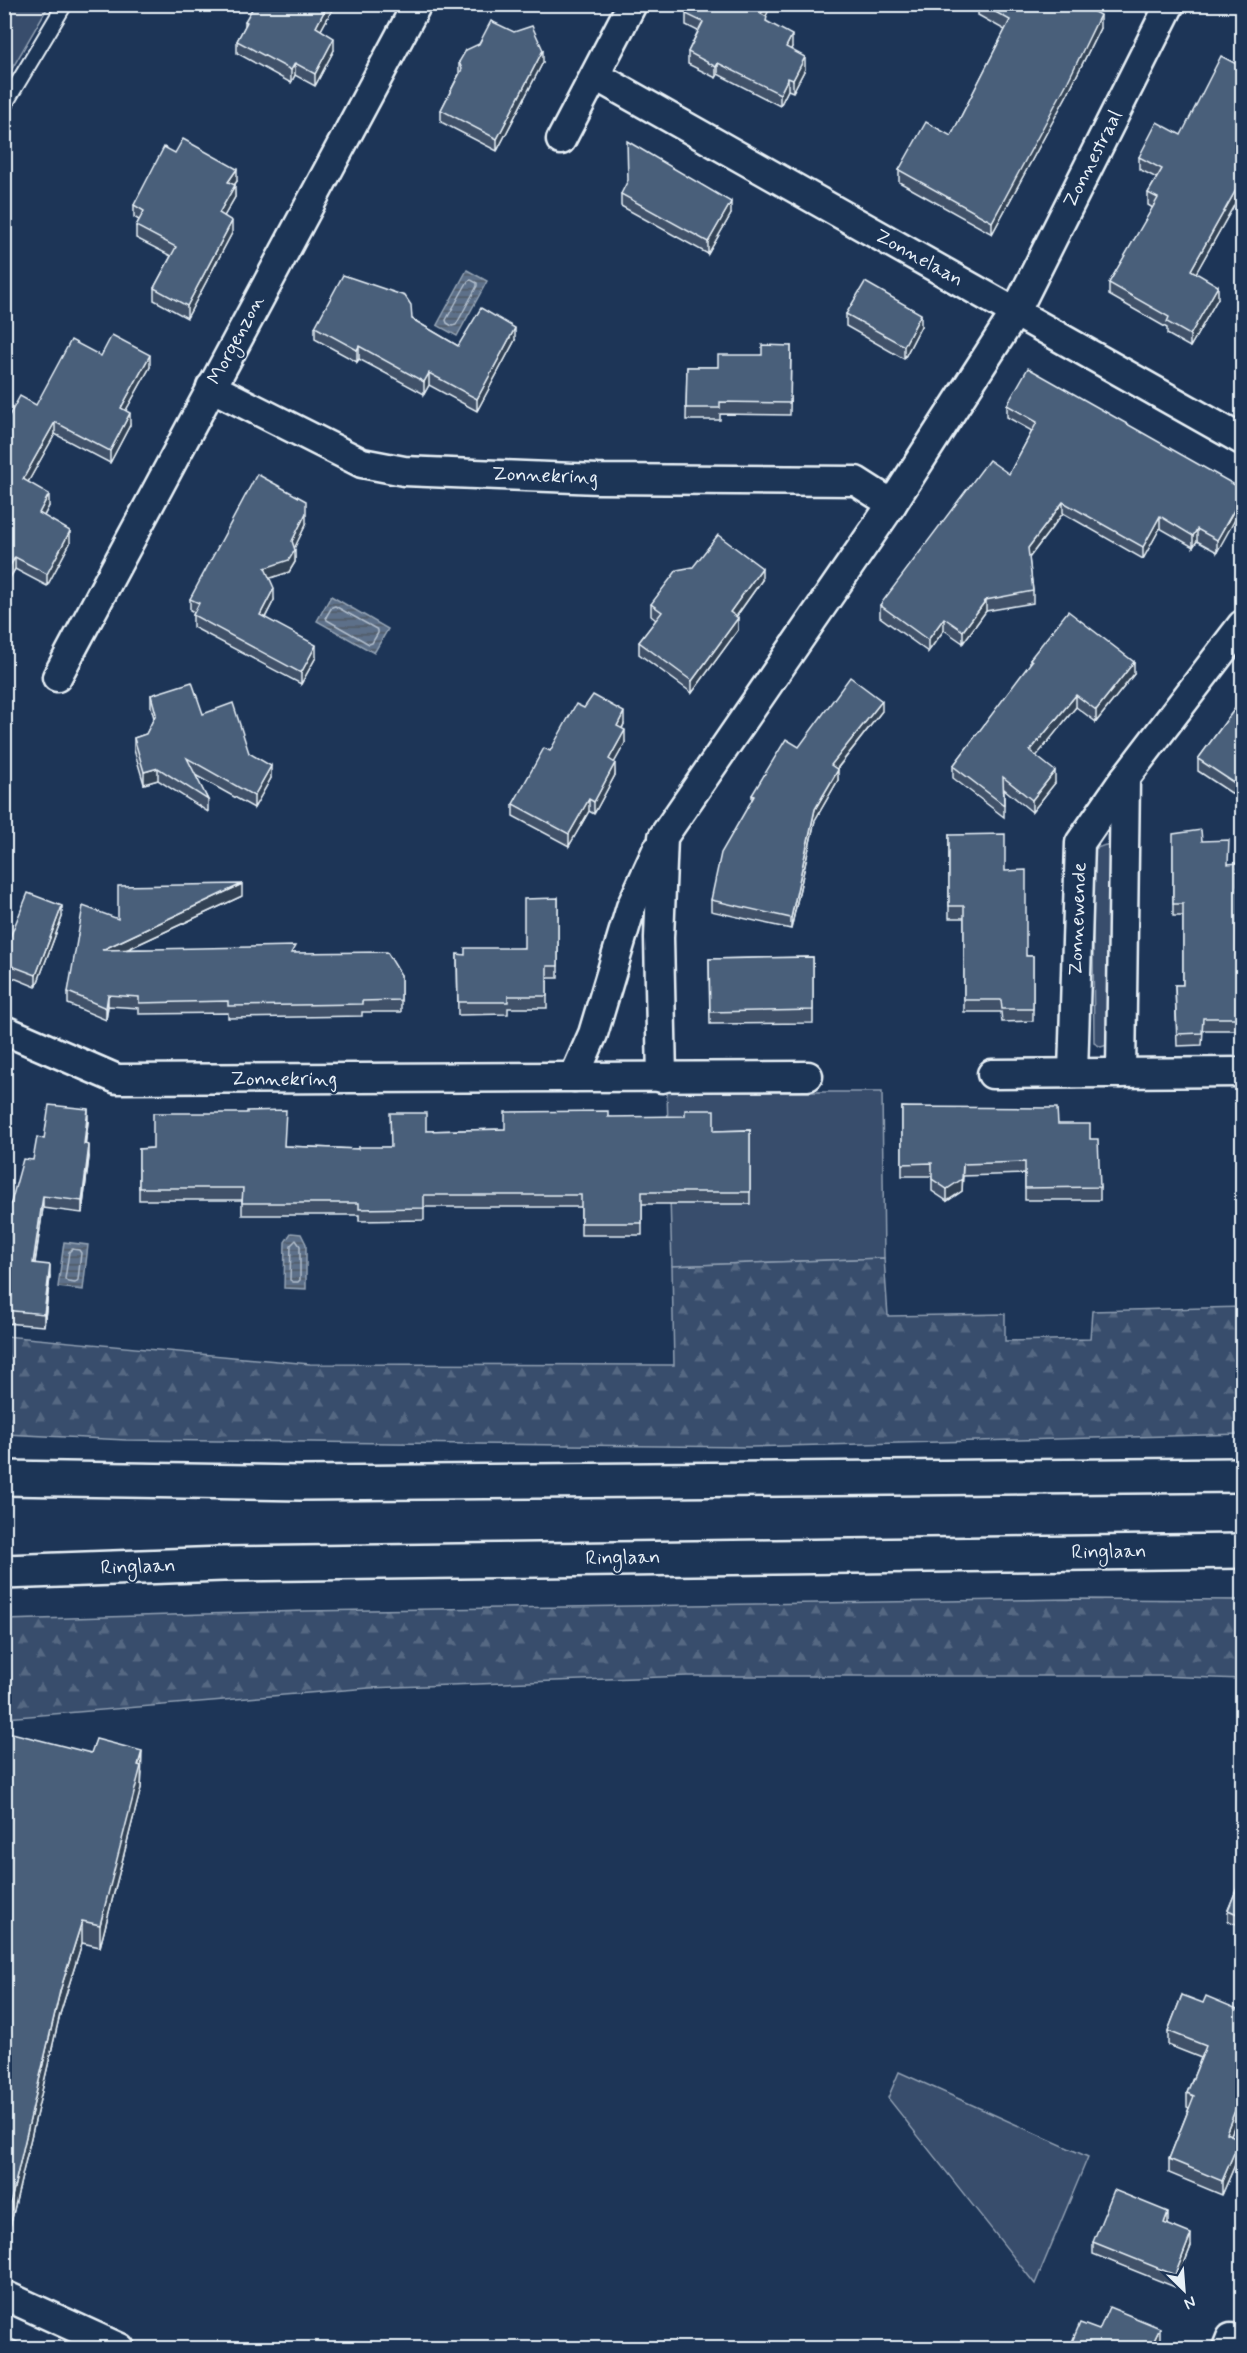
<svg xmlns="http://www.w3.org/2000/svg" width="1247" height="2353" font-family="Mynerve,sans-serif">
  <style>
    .grass { fill: #374d6c; stroke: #909fb2; stroke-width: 1.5 }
    .forest { fill: url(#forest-firs); stroke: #909fb2; stroke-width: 1.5 }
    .water { fill: url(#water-rules); stroke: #95a4b5; stroke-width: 1.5 }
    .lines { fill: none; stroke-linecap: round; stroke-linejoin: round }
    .shore { stroke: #b0bdcc; stroke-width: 1.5 }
    .service-casing { stroke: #e8f1f8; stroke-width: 18 }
    .minor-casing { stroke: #e8f1f8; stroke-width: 33 }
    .trunk-casing { stroke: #e8f1f8; stroke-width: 38 }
    .service { stroke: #1d3557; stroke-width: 14 }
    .minor { stroke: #1d3557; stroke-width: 28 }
    .trunk { stroke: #1d3557; stroke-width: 33 }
    .wall { fill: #3f5169; stroke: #e8f1f8; stroke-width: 1.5 }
    .shaded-wall { fill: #334255; stroke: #e8f1f8; stroke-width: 1.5 }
    .building { fill: #495e7a; stroke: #e8f1f8; stroke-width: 1.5 }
    .labels { text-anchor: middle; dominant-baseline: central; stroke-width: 4.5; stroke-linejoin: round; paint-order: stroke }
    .street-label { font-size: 20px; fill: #e8f1f8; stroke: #1d3557 }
  </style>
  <defs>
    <pattern id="forest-firs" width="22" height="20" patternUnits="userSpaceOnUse" patternTransform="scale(1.5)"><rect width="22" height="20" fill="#374d6c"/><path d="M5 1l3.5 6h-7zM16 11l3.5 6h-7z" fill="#546782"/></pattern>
    <pattern id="water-rules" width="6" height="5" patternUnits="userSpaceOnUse" patternTransform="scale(1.5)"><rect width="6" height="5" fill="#5d7089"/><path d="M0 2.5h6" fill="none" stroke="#505a66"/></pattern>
  </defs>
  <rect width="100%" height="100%" fill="#1d3557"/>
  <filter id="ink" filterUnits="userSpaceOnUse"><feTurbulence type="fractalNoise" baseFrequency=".0167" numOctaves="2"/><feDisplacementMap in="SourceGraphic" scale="12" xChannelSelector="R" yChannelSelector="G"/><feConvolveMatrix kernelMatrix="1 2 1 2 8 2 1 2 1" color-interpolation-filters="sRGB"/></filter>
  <g filter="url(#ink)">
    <g class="grass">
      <polygon points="12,5 49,5 5,81 5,17"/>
      <polygon points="1105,845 1114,850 1107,1045 1101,1047 1094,1043 1092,850"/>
      <polygon points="667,1092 882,1092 884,1258 672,1266"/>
      <polygon points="899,2072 1088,2157 1035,2284 888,2098"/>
    </g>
    <g class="forest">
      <polygon points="884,1258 888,1316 1005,1314 1005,1341 1090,1339 1092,1311 1242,1307 1242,1434 749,1447 126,1440 5,1434 5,1336 310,1364 674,1365 672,1266"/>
      <polygon points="1075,1599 1242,1600 1242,1679 1159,1676 687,1676 369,1688 5,1718 5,1620 305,1611"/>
    </g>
    <g class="water">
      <polygon points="467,270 487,281 457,336 437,325"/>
      <polygon points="331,596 388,629 374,653 317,621"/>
      <polygon points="291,1233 301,1234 306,1244 306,1289 284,1288 285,1242"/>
      <polygon points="64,1242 88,1245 83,1290 58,1287"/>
    </g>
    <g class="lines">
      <g class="shore">
        <polygon points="471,280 477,283 477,286 456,325 452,326 447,323 446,320 468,281"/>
        <polygon points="335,606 378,630 378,633 372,643 369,644 327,620 326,617 332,607"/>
        <polygon points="296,1240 300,1246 300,1280 298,1282 293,1282 290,1280 291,1245"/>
        <polygon points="72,1249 79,1250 81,1253 78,1280 75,1283 68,1282 65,1279 69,1252"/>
      </g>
      <g class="service-casing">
        <polyline id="service" points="4,106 65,4"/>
      </g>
      <g class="minor-casing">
        <g id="minor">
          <polyline points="596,76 1242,440"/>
          <polyline points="561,140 632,4"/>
          <polyline points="211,387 362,463 404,471 598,479 856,481 892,504"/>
          <polyline points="57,677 417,4"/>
          <polyline points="4,1030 117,1079 808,1076"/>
          <polyline points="1073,1073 1080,843 1125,778 1242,625"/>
          <polyline points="1121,1073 1125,778"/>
          <polyline points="992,1074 1242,1072"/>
          <polyline points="574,1077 593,1034 631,907 657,850"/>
          <polyline points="662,1078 659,938 663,837 892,504 1015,313 1170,4"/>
          <polyline points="4,2295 120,2348"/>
          <polyline points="1227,2348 1231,2338"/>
        </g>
      </g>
      <g class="trunk-casing">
        <g id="trunk">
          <polyline points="4,1478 301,1483 1242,1475"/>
          <polyline points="4,1572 223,1564 1242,1551"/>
        </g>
      </g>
      <use href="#service" class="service"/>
      <use href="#minor" class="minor"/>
      <use href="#trunk" class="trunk"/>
    </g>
    <g class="wall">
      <polygon points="333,4 333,8 321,30 334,50 315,86 295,75 291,83 237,53 237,41 245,26 245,21"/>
      <polygon points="691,4 772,4 765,17 767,22 792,47 791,49 805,69 793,92 788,90 780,106 718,74 716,78 688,64 688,52 698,31 686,25 686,14"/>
      <polygon points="978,4 1079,4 1100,28 1068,93 992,234 899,182 899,170 951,136 1005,30 978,15"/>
      <polygon points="514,32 543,62 497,151 441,122 441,110 459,74 459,62"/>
      <polygon points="175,153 237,181 234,185 235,197 224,216 232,233 187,318 154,300 154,288 171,256 136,238 136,226 139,220 134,217 134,205"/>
      <polygon points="1139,157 1242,191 1196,273 1218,298 1190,347 1167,334 1167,328 1109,295 1109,283 1153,208 1148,205 1148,193 1157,178 1139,169"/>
      <polygon points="621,194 731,214 708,254 621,206"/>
      <polygon points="846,314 921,326 904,359 846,326"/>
      <polygon points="412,319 458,346 515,340 477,411 429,385 424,394 359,359 357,362 315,339 315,327"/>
      <polygon points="791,346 790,415 720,414 720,420 686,420 687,367 718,367 762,355"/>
      <polygon points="101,356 150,367 126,410 130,425 110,463 55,434 28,482 49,506 44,516 70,543 47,586 15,569 4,588 36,405"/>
      <polygon points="1007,405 1242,489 1217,552 1197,541 1193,547 1160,528 1143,559 1063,513 1029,558 1033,591 1033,603 986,611 963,643 944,630 928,652 880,617 880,605 1009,474 1032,431 1007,417"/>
      <polygon points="306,524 294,548 295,562 289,572 269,578 274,600 265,618 316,657 301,684 193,627 193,615 194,612 190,610 190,599"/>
      <polygon points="762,580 736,617 738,630 692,693 639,654 639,642 656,620 651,616 651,604"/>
      <polygon points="1030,659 1134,674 1096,722 1076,707 1036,756 1055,783 1032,812 1004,789 1004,817 953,778 953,766 1030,665"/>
      <polygon points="151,695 203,714 249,753 271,778 254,808 195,775 208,800 208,812 158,780 144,784 134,750 134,738 146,734 154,718 151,707"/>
      <polygon points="1242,699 1242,800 1198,771 1198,759"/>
      <polygon points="584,708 624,724 622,729 625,743 614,762 615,775 594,814 589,811 569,846 513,816 513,804 550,751"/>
      <polygon points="882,711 837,769 838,780 815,820 791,929 711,911 711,900 752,801 752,795 799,747"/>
      <polygon points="949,835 1005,871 1026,956 1033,956 1033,1021 1002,1022 1001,1012 964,1012 964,918 949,918"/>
      <polygon points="1202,841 1228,864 1238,885 1242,885 1242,928 1240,928 1241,982 1242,982 1242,1030 1203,1030 1202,1045 1177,1046 1175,985 1183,985 1183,916 1173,916 1173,846"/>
      <polygon points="242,896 128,949 295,953 401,975 401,1012 362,1012 362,1016 228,1018 228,1013 139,1014 139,1008 108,1006 106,1020 68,1004 68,992 118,919"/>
      <polygon points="558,898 558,978 547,978 547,1008 508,1008 508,1014 458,1015 457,954 465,955 524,948"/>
      <polygon points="62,917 36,987 4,974 4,952"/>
      <polygon points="813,957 813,1023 710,1024 709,959"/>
      <polygon points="902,1107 1058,1124 1090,1139 1100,1187 1100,1200 1025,1200 1025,1174 963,1176 962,1191 947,1201 932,1191 932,1176 902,1176"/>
      <polygon points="247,1113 285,1146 358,1149 390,1147 426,1131 505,1129 608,1117 714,1131 750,1130 750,1204 642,1204 642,1235 581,1235 581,1207 424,1207 424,1220 359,1221 359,1215 242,1215 242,1200 139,1200 139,1149 153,1148"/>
      <polygon points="88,1122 85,1144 89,1157 82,1213 43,1208 35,1263 50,1277 44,1326 4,1323 4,1269 6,1254 4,1254 4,1228 33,1160 44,1139"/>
      <polygon points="4,1731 142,1773 141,1788 100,1947 82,1943 60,2014 10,2227 4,2226"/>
      <polygon points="1242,1876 1242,1926 1228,1921 1228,1910"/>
      <polygon points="1182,1995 1242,2107 1231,2135 1240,2153 1222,2195 1169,2173 1169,2159 1189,2108 1187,2107 1187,2093 1201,2058 1168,2045 1168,2031"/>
      <polygon points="1168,2224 1168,2225 1191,2246 1175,2287 1093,2254 1093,2242"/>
    </g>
    <g class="shaded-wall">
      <polygon points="328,4 333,4 333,8 316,39 316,27"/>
      <polygon points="766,4 772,4 761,26 761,14"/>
      <polygon points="1100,15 1100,28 1068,93 992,234 992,222"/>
      <polygon points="792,35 792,47 786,58 786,47"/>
      <polygon points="334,38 334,50 315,86 315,74"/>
      <polygon points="543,50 543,62 497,151 497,139"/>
      <polygon points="805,57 805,69 793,92 793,80"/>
      <polygon points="295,63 295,75 291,83 291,70"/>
      <polygon points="718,63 718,74 716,78 716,67"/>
      <polygon points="788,78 788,90 780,106 780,94"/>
      <polygon points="237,169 237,181 228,194 228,182"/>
      <polygon points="1242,179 1242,191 1191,282 1191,270"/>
      <polygon points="235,185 235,197 219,225 219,213"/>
      <polygon points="731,202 731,214 708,254 708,242"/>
      <polygon points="232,221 232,233 187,318 187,306"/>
      <polygon points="1218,286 1218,298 1190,347 1190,335"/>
      <polygon points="921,314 921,326 904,359 904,346"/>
      <polygon points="515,328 515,340 477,411 477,399"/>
      <polygon points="359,346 359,359 357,362 357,350"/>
      <polygon points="150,355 150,367 121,419 121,408"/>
      <polygon points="429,373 429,385 424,394 424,382"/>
      <polygon points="130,413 130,425 110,463 110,451"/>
      <polygon points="55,422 55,434 23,491 23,479"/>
      <polygon points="49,494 49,506 39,525 39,513"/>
      <polygon points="1242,496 1242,507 1217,552 1217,540"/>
      <polygon points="1063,502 1063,513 1028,559 1028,548"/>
      <polygon points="306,513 306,524 292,553 292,541"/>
      <polygon points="1160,516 1160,528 1143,559 1143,547"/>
      <polygon points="1197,529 1197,541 1193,547 1193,536"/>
      <polygon points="70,531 70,543 47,586 47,574"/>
      <polygon points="295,550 295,562 289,572 265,580 265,568"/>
      <polygon points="15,557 15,569 4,588 4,576"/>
      <polygon points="762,568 762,580 730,625 730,612"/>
      <polygon points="274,588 274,600 260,627 260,615"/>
      <polygon points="986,600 986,611 963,643 963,631"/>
      <polygon points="738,618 738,630 692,693 692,681"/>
      <polygon points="944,618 944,630 928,652 928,640"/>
      <polygon points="316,645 316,657 301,684 301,673"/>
      <polygon points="1134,662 1134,674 1096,722 1096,710"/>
      <polygon points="1076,695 1076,707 1030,764 1030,751"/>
      <polygon points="882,701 882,711 831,776 831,765"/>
      <polygon points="624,712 624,724 617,738 617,726"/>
      <polygon points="625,730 625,743 609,772 609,759"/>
      <polygon points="615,763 615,775 594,814 594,802"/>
      <polygon points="271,766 271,778 254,808 254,796"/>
      <polygon points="158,768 158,780 144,784 144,772"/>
      <polygon points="838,770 838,780 815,820 791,929 791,918 815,809"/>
      <polygon points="1055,771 1055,783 1032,812 1032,800"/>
      <polygon points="589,799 589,811 569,846 569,834"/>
      <polygon points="242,884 242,896 102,961 102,950"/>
      <polygon points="62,906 62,917 36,987 36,975"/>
      <polygon points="108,995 108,1006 106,1020 106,1008"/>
      <polygon points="88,1109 88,1122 84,1157 84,1144"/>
      <polygon points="89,1145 89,1157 82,1213 82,1201"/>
      <polygon points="963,1164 962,1191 947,1201 947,1189"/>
      <polygon points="43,1196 43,1208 33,1275 33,1263"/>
      <polygon points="50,1265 50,1277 44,1326 44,1314"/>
      <polygon points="142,1751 141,1788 100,1947 100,1925"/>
      <polygon points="82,1921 82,1943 60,2014 10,2227 10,2205 60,1991"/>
      <polygon points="1242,2093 1242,2107 1226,2147 1226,2133"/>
      <polygon points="1240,2139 1240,2153 1222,2195 1222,2181"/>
      <polygon points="1168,2212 1168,2224 1164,2236 1164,2223"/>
      <polygon points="1191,2234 1191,2246 1175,2287 1175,2275"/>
      <polygon points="1160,2328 1160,2340 1156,2349 1150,2349"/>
    </g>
    <g class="building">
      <polygon points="255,4 328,4 316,27 334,38 315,74 295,63 291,70 237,41 247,22 245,21"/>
      <polygon points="691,4 766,4 761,14 767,17 766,21 792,35 786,47 805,57 793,80 788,78 780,94 718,63 716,67 688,52 703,22 686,14"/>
      <polygon points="981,4 1079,4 1100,15 1068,81 992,222 899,170 926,122 951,136 1010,20"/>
      <polygon points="491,21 514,32 532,26 543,50 497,139 441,110 462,69 459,62 466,50 479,44"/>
      <polygon points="1221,56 1242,67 1242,179 1191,270 1218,286 1190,335 1167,322 1169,317 1109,283 1158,198 1148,193 1162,169 1139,157 1157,122 1181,135"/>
      <polygon points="183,139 237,169 228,182 235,185 219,213 232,221 187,306 154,288 176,247 136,226 144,211 134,205 164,147 175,153"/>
      <polygon points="627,141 731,202 708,242 621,194 628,180"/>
      <polygon points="343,275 405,296 411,305 412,319 458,346 481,308 515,328 477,399 429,373 424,382 359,346 357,350 315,327"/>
      <polygon points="865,282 921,314 904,346 846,314"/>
      <polygon points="112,335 150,355 121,408 130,413 110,451 55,422 23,479 49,494 39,513 70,531 47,574 15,557 4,576 4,425 20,396 36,405 71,340 101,356"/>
      <polygon points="762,345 791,346 790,403 720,402 720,408 686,408 687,367 718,367 718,355 762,355"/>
      <polygon points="1028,368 1242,489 1242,496 1217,540 1197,529 1193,536 1160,516 1143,547 1063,502 1028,548 1033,591 986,600 963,631 944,618 928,640 880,605 989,460 1009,474 1037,422 1007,405"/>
      <polygon points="257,474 306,501 306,513 292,541 295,550 289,560 265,568 274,588 260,615 316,645 301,673 193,615 199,603 190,599"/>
      <polygon points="718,535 762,568 730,612 738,618 692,681 639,642 662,612 651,604 677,570 693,567"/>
      <polygon points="1068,611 1134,662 1096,710 1076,695 1030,751 1055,771 1032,800 1003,777 1004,805 953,766 1032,661 1030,659"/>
      <polygon points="850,677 882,701 831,765 838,770 815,809 791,918 711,900 721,853 754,796 752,795 786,739 799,747"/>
      <polygon points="192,682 203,714 233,703 249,753 271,766 254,796 187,758 208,800 158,768 144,772 134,738 146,734 156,714 151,695"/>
      <polygon points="593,695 624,712 617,726 625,730 609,759 615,763 594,802 589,799 569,834 513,804 544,748 550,751 576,704 584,708"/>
      <polygon points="1242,699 1242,788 1198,759"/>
      <polygon points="1201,830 1202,841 1229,840 1228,864 1238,863 1238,885 1242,885 1242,916 1240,916 1241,982 1242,982 1242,1018 1203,1018 1202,1033 1177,1034 1175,985 1183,985 1183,904 1173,904 1173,834"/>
      <polygon points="1005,834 1005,871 1026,870 1026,956 1033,956 1033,1009 1002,1009 1001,1000 964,1000 964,906 949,906 949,835"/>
      <polygon points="242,884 102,950 295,946 291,953 387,952 401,975 401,1000 362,1001 362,1004 228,1006 228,1001 139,1003 139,997 108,995 106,1008 68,992 83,906 118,919 118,886"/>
      <polygon points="28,893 62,906 36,975 4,963 4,952"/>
      <polygon points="558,898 558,966 547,966 547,996 508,996 508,1002 458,1002 457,954 465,955 465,948 524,948 524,899"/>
      <polygon points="813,957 813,1010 710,1012 709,959"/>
      <polygon points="49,1105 88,1109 84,1144 89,1145 82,1201 43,1196 33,1263 50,1265 44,1314 4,1310 4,1269 7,1242 4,1242 4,1228 23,1159 33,1160 37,1137 44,1139"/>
      <polygon points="902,1107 1057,1108 1058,1124 1090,1124 1090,1139 1098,1139 1100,1187 1025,1188 1025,1162 963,1164 962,1179 947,1189 932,1179 932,1163 902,1164"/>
      <polygon points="286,1110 284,1146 358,1149 358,1147 391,1147 390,1113 426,1113 426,1131 505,1129 505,1112 608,1111 608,1117 685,1116 685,1110 714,1110 714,1131 750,1130 750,1192 642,1192 642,1223 581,1223 581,1195 424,1195 424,1208 359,1209 359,1203 242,1203 243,1188 139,1188 139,1149 153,1148 153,1113 247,1113 247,1111"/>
      <polygon points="4,1731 91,1753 96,1739 142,1751 138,1765 141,1766 100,1925 82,1921 60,1991 10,2205 4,2204"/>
      <polygon points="1242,1876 1242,1916 1228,1910"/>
      <polygon points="1182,1995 1203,2003 1206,1996 1242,2011 1242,2093 1226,2133 1240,2139 1222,2181 1169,2159 1194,2096 1187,2093 1206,2046 1168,2031"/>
      <polygon points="1114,2190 1168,2212 1164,2223 1191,2234 1175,2275 1093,2242"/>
      <polygon points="1109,2307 1160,2328 1150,2349 1069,2349 1080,2323 1099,2330"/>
      <polygon points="5,2336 31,2349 4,2349"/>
    </g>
  </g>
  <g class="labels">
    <g class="street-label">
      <text transform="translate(1093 159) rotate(-63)">Zonnestraal</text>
      <text transform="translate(919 258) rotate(29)">Zonnelaan</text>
      <text transform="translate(236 340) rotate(-62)">Morgenzon</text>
      <text transform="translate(545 476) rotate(2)">Zonnekring</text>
      <text transform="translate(1078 919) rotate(-88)">Zonnewende</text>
      <text x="284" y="1079">Zonnekring</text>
      <text transform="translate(1109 1552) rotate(-1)">Ringlaan</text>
      <text transform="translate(623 1558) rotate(-1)">Ringlaan</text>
      <text transform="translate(138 1567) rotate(-2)">Ringlaan</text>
    </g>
  </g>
  <rect width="1247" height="2353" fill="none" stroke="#1d3557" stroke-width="24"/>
  <rect x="12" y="12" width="1223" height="2329" fill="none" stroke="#e8f1f8" stroke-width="2" filter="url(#ink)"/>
  <g transform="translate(1184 2290) rotate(155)" stroke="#1d3557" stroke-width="4.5" paint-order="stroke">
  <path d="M0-4.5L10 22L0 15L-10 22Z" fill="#e8f1f8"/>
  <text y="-9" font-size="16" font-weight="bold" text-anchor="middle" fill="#e8f1f8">N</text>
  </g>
</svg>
